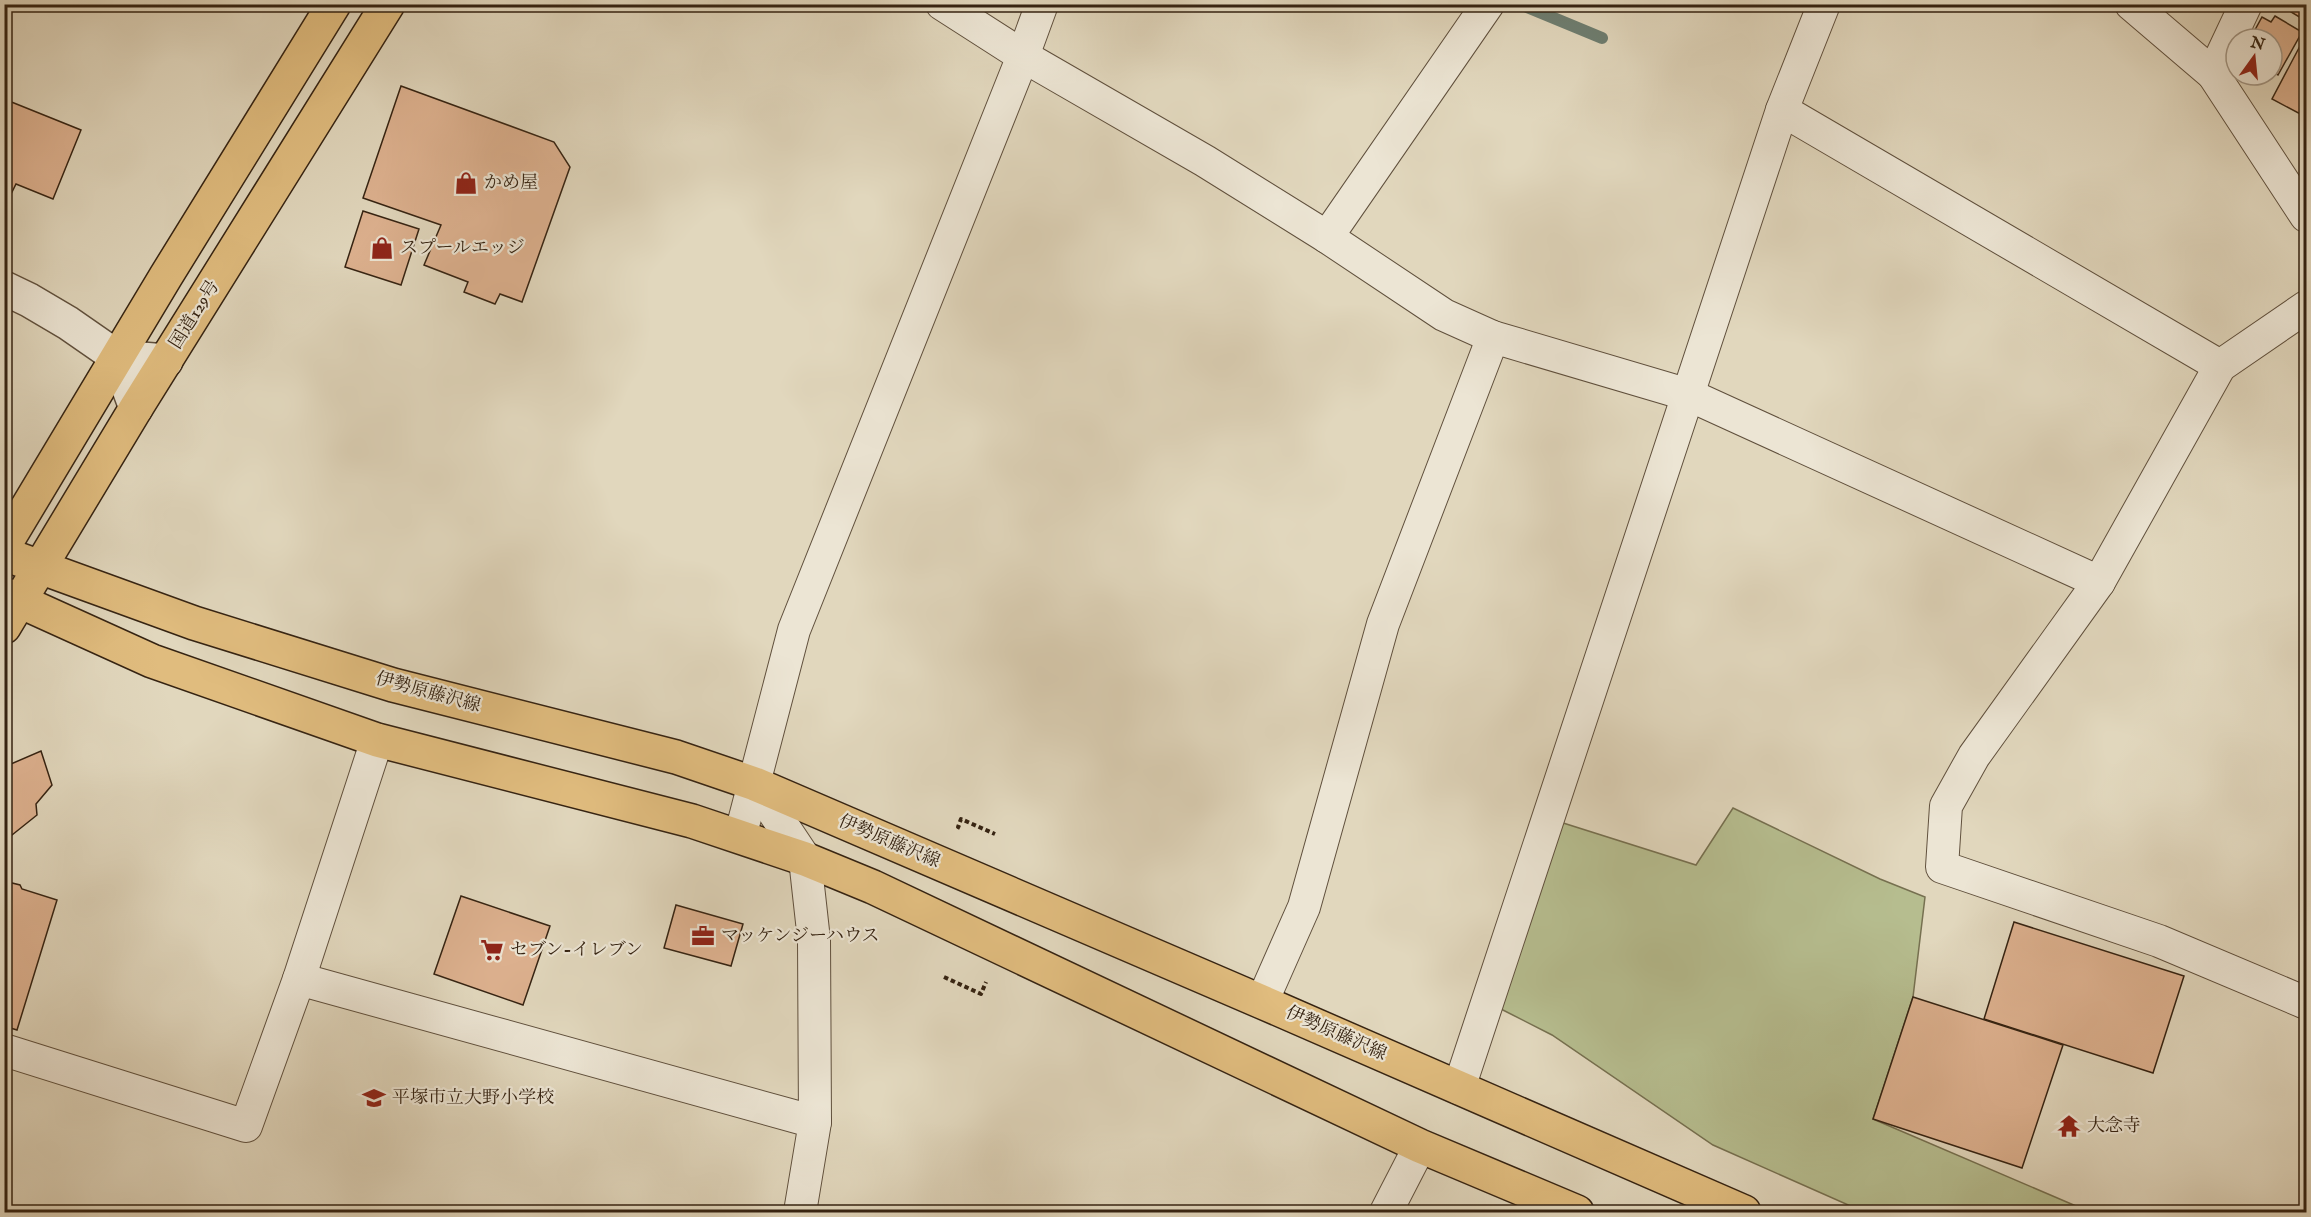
<svg xmlns="http://www.w3.org/2000/svg" width="2311" height="1217" font-family="'IM FELL English','Noto Serif JP',serif">
  <style>
    .green { fill: #b6bd8f; stroke: #767050; stroke-width: 1.5 }
    .lines { fill: none; stroke-linecap: round; stroke-linejoin: round }
    .stream { stroke: #6e7e71; stroke-width: 12 }
    .building { fill: #ddb18f; stroke: #352312; stroke-width: 1.5 }
    .minor-casing { stroke: #60503d; stroke-width: 34 }
    .tertiary-casing { stroke: #60503d; stroke-width: 36 }
    .primary-casing { stroke: #352312; stroke-width: 36 }
    .trunk-casing { stroke: #352312; stroke-width: 36 }
    .path { stroke: #352312; stroke-width: 4; stroke-dasharray: 4.5 3; stroke-linecap: butt }
    .minor { stroke: #ece5d4; stroke-width: 32 }
    .tertiary { stroke: #ece5d4; stroke-width: 33 }
    .primary { stroke: #e0bc7e; stroke-width: 33 }
    .trunk { stroke: #e0bc7e; stroke-width: 33 }
    .labels { text-anchor: middle; dominant-baseline: central; stroke-width: 4.5; stroke-linejoin: round; paint-order: stroke }
    .poi-label { font-size: 18px; fill: #352312; stroke: #ece5d4; text-anchor: start }
    .street-label { font-size: 18px; fill: #352312; stroke: #ece5d4 }
  </style>
  <rect width="100%" height="100%" fill="#e1d7bd"/>
  <filter id="stains"><feTurbulence type="fractalNoise" baseFrequency=".00333" numOctaves="4"/><feColorMatrix values="0 0 0 0 .2 0 0 0 0 .09 0 0 0 0 .02 0 0 0 .5 -.17"/></filter>
  <radialGradient id="worn" r=".72"><stop offset=".6" stop-color="#630" stop-opacity="0"/><stop offset="1" stop-color="#630" stop-opacity=".3"/></radialGradient>
  <polygon class="green" points="1733,808 1880,879 1925,897 1913,997 1873,1119 2090,1212 1864,1212 1713,1145 1552,1035 1499,1008 1560,822 1696,865"/>
  <g class="lines">
    <polyline class="stream" points="1520,4 1602,38"/>
  </g>
  <g class="building">
    <polygon points="2295,4 2306,4 2306,21 2291,12"/>
    <polygon points="2275,16 2302,32 2278,75 2272,71 2272,39 2250,39 2262,17 2271,22"/>
    <polygon points="2300,46 2306,50 2306,110 2304,116 2272,99"/>
    <polygon points="401,86 554,142 570,167 522,302 500,294 495,304 464,292 468,282 424,265 441,225 363,198"/>
    <polygon points="4,99 81,130 53,199 16,184 9,198 4,196"/>
    <polygon points="363,211 419,229 401,285 345,267"/>
    <polygon points="41,751 52,785 36,804 37,815 7,839 4,838 4,767"/>
    <polygon points="4,881 20,885 22,889 57,900 17,1030 4,1026"/>
    <polygon points="461,896 550,926 523,1005 434,974"/>
    <polygon points="676,905 743,924 731,966 664,948"/>
    <polygon points="2014,922 2184,976 2153,1073 1984,1019"/>
    <polygon points="1913,997 2063,1045 2022,1168 1873,1119"/>
  </g>
  <g class="lines">
    <g class="minor-casing">
      <g id="minor">
        <polyline points="942,4 1023,56 1205,161 1327,237 1444,315 1493,337 1689,395 2099,582"/>
        <polyline points="2131,4 2213,74 2246,4"/>
        <polyline points="2213,74 2306,216"/>
        <polyline points="1782,110 2220,366"/>
        <polyline points="1327,237 1488,4"/>
        <polyline points="2306,307 2220,366 2099,582 1974,756 1946,806 1942,867 2159,941 2306,1003"/>
        <polyline points="755,784 805,859 814,940 815,1122 800,1212"/>
        <polyline points="740,837 794,630 1023,56 1042,4"/>
        <polyline points="299,979 815,1122"/>
        <polyline points="1262,1002 1304,907 1383,624 1493,337"/>
        <polyline points="4,1050 246,1126 299,979 377,740"/>
        <polyline points="1459,1088 1782,110 1824,4"/>
        <polyline points="1386,1212 1420,1146"/>
      </g>
    </g>
    <g class="tertiary-casing">
      <g id="tertiary">
        <polyline points="4,288 29,300 68,323 117,357 166,361"/>
        <polyline points="117,357 136,408"/>
      </g>
    </g>
    <g class="primary-casing">
      <g id="primary">
        <polyline points="4,554 194,623 393,685 676,757 755,784 1262,1002 1744,1212"/>
        <polyline points="4,594 152,661 377,740 692,821 805,859 873,887 1420,1146 1577,1212"/>
      </g>
    </g>
    <g class="trunk-casing">
      <g id="trunk">
        <polyline points="4,546 166,276 334,4"/>
        <polyline points="4,627 136,408 388,4"/>
      </g>
    </g>
    <g class="path">
      <polyline points="960,828 958,827 961,819 995,834"/>
      <polyline points="944,977 981,994 986,982"/>
    </g>
    <use href="#minor" class="minor"/>
    <use href="#tertiary" class="tertiary"/>
    <use href="#primary" class="primary"/>
    <use href="#trunk" class="trunk"/>
  </g>
  <defs>
    <g id="shop-bare" transform="scale(1.8)"><path d="M-5-2.5h2.3a2.7 3.5 0 0 1 5.4 0H5L5.5 6h-11ZM-1.5-2.5h3a1.5 2.3 0 0 0-3 0Z" fill="#8f2418" stroke="#ece5d4" stroke-width="2.5" paint-order="stroke"/></g>
    <g id="office-bare" transform="scale(1.8)"><path d="M-6-3h4V-5.5h4V-3h4V5H-6ZM-1-4.5V-3h2v-1.5ZM-6 0V1H6V0Z" fill="#8f2418" stroke="#ece5d4" stroke-width="2.5" paint-order="stroke"/></g>
    <g id="supermarket-bare" transform="scale(1.8)"><path d="M-6-5.5h2.5l.6 2H6L4.5 2H-2.5L-4.4-4H-6ZM-1.5 3.2a1.3 1.3 0 1 0 .1 0ZM3 3.2a1.3 1.3 0 1 0 .1 0Z" fill="#8f2418" stroke="#ece5d4" stroke-width="2.5" paint-order="stroke"/></g>
    <g id="school-bare" transform="scale(1.8)"><path d="M0-5L7-2L0 1L-7-2ZM-4 1L0 2.5L4 1V4Q0 6-4 4Z" fill="#8f2418" stroke="#ece5d4" stroke-width="2.5" paint-order="stroke"/></g>
    <g id="temple-bare" transform="scale(1.8)"><path d="M0-6L5-2H3V0L6.5 2.5H4V6H1.5V3h-3V6H-4V2.5H-6.5L-3 0V-2H-5Z" fill="#8f2418" stroke="#ece5d4" stroke-width="2.5" paint-order="stroke"/></g>
  </defs>
  <g fill-rule="evenodd">
    <use href="#shop-bare" x="466" y="183"/>
    <use href="#shop-bare" x="382" y="248"/>
    <use href="#office-bare" x="703" y="936"/>
    <use href="#supermarket-bare" x="492" y="950"/>
    <use href="#school-bare" x="374" y="1098"/>
    <use href="#temple-bare" x="2069" y="1126"/>
  </g>
  <g class="labels">
    <g class="poi-label">
      <text x="484" y="183">かめ屋</text>
      <text x="400" y="248">スプールエッジ</text>
      <text x="721" y="936">マッケンジーハウス</text>
      <text x="510" y="950">セブン-イレブン</text>
      <text x="392" y="1098">平塚市立大野小学校</text>
      <text x="2087" y="1126">大念寺</text>
    </g>
    <g class="street-label">
      <text transform="translate(195 315) rotate(-58)">国道129号</text>
      <text transform="translate(428 693) rotate(15)">伊勢原藤沢線</text>
      <text transform="translate(889 842) rotate(23)">伊勢原藤沢線</text>
      <text transform="translate(1336 1034) rotate(24)">伊勢原藤沢線</text>
    </g>
  </g>
  <rect width="2311" height="1217" fill="none" stroke="#e1d7bd" stroke-width="24"/>
  <rect x="6" y="6" width="2299" height="1205" fill="none" stroke="#352312" stroke-width="3"/>
  <rect x="12" y="12" width="2287" height="1193" fill="none" stroke="#352312" stroke-width="1.5"/>
  <g transform="translate(2254 57) rotate(15)"><circle r="28" fill="#ece5d4" stroke="#a39786" stroke-width="1.5"/>
  <path d="M0-4.5L10 22L0 15L-10 22Z" fill="#8f2418"/>
  <text y="-9" font-size="16" font-weight="bold" text-anchor="middle" fill="#352312">N</text>
  </g>
  <rect width="100%" height="100%" filter="url(#stains)"/>
  <rect width="100%" height="100%" fill="url(#worn)"/>
</svg>
